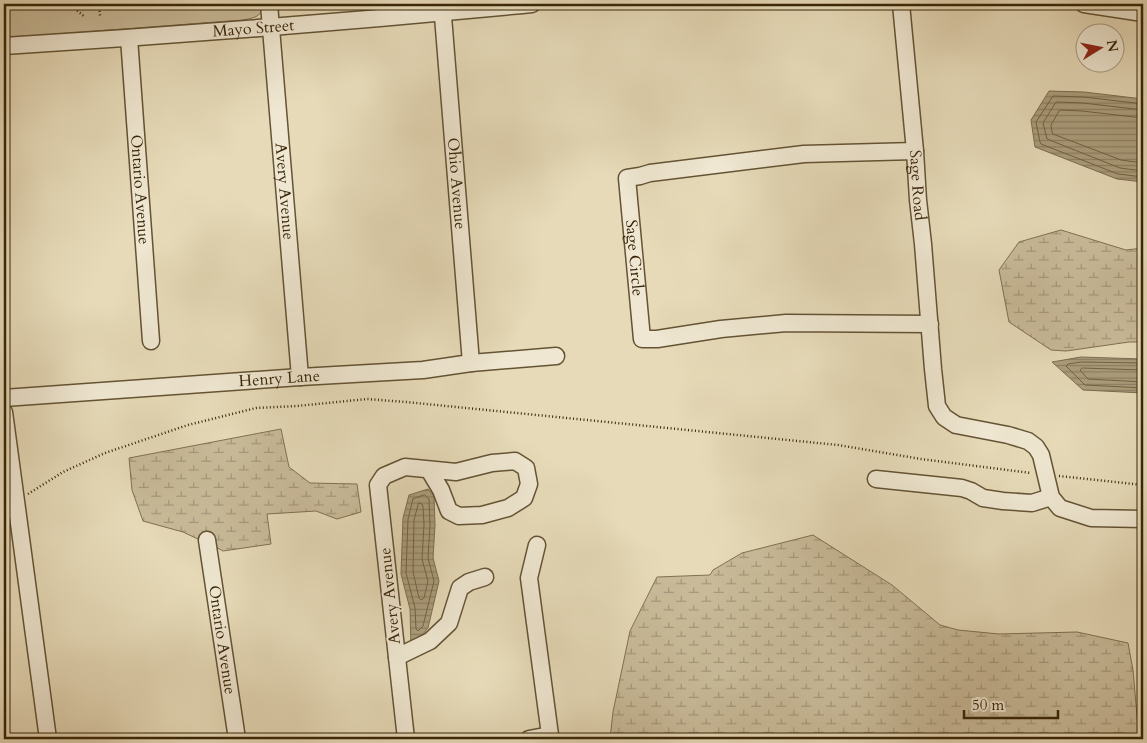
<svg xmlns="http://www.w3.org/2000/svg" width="1147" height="743" font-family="Cardo,serif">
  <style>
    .wetland { fill: url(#wetland-marsh); stroke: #817051 }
    .green { fill: #c9bb9a; stroke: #817051 }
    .water { fill: url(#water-rules); stroke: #7d6d4e }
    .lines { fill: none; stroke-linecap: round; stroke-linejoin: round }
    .shore { stroke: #726242; stroke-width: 1 }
    .minor-casing { stroke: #645334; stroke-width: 19 }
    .path { stroke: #392608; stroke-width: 2.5; stroke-dasharray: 1 2.5; stroke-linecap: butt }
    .minor { stroke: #efe7d1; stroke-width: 16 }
    .labels { text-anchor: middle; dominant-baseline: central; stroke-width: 4; stroke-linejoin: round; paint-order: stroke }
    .street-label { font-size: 16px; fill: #392608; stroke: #efe7d1 }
  </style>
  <defs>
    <pattern id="wetland-marsh" width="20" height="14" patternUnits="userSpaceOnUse" patternTransform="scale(1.25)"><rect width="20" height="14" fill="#c9bb9a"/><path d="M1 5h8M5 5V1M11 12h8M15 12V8" fill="none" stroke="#a4987c"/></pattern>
    <pattern id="water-rules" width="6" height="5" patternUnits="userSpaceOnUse" patternTransform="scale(1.25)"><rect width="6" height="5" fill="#ab9d7c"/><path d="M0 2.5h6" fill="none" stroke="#8c8064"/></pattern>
  </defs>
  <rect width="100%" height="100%" fill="#e6dab8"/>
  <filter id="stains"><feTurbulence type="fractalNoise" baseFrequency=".004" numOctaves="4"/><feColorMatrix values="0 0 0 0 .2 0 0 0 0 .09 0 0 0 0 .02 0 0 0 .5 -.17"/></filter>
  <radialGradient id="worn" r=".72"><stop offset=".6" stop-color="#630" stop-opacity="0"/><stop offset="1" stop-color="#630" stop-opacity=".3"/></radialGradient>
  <g class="wetland">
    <polygon points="1061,230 1126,250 1143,248 1143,342 1129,342 1066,351 1051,350 1009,322 999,270 1019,242"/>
    <polygon points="281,429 289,467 310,483 357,484 361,512 337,519 316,511 267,514 271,544 223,551 216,547 213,533 199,535 200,540 183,532 143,521 132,490 129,458"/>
    <polygon points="813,535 892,585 940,625 958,630 999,634 1077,632 1128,643 1133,670 1139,739 610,739 613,712 630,631 657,577 710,575 713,570 742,553"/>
  </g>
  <path class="green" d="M4 4H264C262 17 254 18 243 20L4 38Z"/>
  <g class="water">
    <polygon points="1049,91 1084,92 1143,99 1143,182 1117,179 1035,147 1031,120"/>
    <polygon points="1081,357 1143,359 1143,393 1083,390 1052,362"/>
    <polygon points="428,489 434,496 435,525 433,558 439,581 428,628 411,648 410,609 401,574 403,518 409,495"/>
  </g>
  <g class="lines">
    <g class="shore">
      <polyline points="1143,104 1084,97 1053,96 1036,122 1040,142 1041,144 1118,174 1143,177"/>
      <polyline points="1143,110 1083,103 1056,102 1043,123 1047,139 1120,168 1143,171"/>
      <polyline points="1143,118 1082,111 1061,110 1059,111 1051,125 1052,132 1053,134 1121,160 1143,163"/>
      <polyline points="1143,363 1081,362 1068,364 1066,366 1085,385 1143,388"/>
      <polyline points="1143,370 1082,368 1080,370 1088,379 1143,382"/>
      <polygon points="425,495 429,499 430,525 428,558 434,581 423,626 418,631 416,629 415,608 406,573 408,519 413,499"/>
      <polygon points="419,503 422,504 423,506 424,525 422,559 428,581 424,598 421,600 419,598 413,572 414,520 418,505"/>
    </g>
    <g class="minor-casing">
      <g id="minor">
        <path id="s1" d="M269 4 300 377"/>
        <path id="s2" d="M442 4 471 363"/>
        <path id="s3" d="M901 4 915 151 918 200 923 244 933 369 937 406 944 417 956 425 1008 435 1028 441 1036 447 1041 455 1051 497 1060 508 1091 518 1143 519"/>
        <polyline points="1084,4 1143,13"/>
        <path id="s4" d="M129 38 151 341"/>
        <path id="s5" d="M4 46C180 35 356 21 532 4"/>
        <path id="s6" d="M915 151 804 154 650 173 640 176 627 178 642 339H657L721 329 786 323 930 324"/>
        <path id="s7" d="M4 398 300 377 423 370 471 363 556 356"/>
        <polyline points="4,412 48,739"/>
        <polyline points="876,479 962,488 971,491 983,498 1003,501 1032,503 1051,497"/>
        <path id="s8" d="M207 540 237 739"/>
        <polyline points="397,657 430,641 449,623 460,588 469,582 485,577"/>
        <polyline points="406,739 378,485 384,476 405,467 456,472 492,463 515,461 526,468 529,484 524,498 508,508 482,515 459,516 449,511 441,490 429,470"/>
        <polyline points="529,739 550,735 529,578 537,545"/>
      </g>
    </g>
    <g class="path">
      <polyline points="69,4 85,17"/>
      <polyline points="99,4 100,16"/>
      <polyline points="1059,476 1143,485"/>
      <polyline points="28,494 63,472 105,453 188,425 256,408 297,406 367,399 406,402 838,445 921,459 1031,473"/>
    </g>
    <use href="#minor" class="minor"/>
  </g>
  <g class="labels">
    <g class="street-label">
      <text stroke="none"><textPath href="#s5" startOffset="250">Mayo Street</textPath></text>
      <text stroke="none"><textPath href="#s2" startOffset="180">Ohio Avenue</textPath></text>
      <text stroke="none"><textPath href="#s3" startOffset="182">Sage Road</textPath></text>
      <text stroke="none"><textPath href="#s4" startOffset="152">Ontario Avenue</textPath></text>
      <text stroke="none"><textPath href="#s1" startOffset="188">Avery Avenue</textPath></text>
      <text stroke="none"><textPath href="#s6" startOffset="370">Sage Circle</textPath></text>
      <text stroke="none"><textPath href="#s7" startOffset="276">Henry Lane</textPath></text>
      <text transform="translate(390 596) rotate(-96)">Avery Avenue</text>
      <text stroke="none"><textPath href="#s8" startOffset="101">Ontario Avenue</textPath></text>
    </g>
  </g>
  <rect width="1147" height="743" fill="none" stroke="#e6dab8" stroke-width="20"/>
  <rect x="5" y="5" width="1137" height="733" fill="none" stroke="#392608" stroke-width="2.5"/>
  <rect x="10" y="10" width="1127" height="723" fill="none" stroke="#392608"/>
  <g transform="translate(1100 48) rotate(80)"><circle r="24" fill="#efe7d1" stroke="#a69a81"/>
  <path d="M0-4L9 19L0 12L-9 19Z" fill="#8f2418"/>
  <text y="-8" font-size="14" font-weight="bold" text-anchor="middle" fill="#392608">N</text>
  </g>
  <path d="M964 710v8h94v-8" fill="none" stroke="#392608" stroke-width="2.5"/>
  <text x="972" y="710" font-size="15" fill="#392608" stroke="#efe7d1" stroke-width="4" paint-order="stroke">50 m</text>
  <rect width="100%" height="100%" filter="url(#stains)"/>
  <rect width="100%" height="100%" fill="url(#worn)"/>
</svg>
